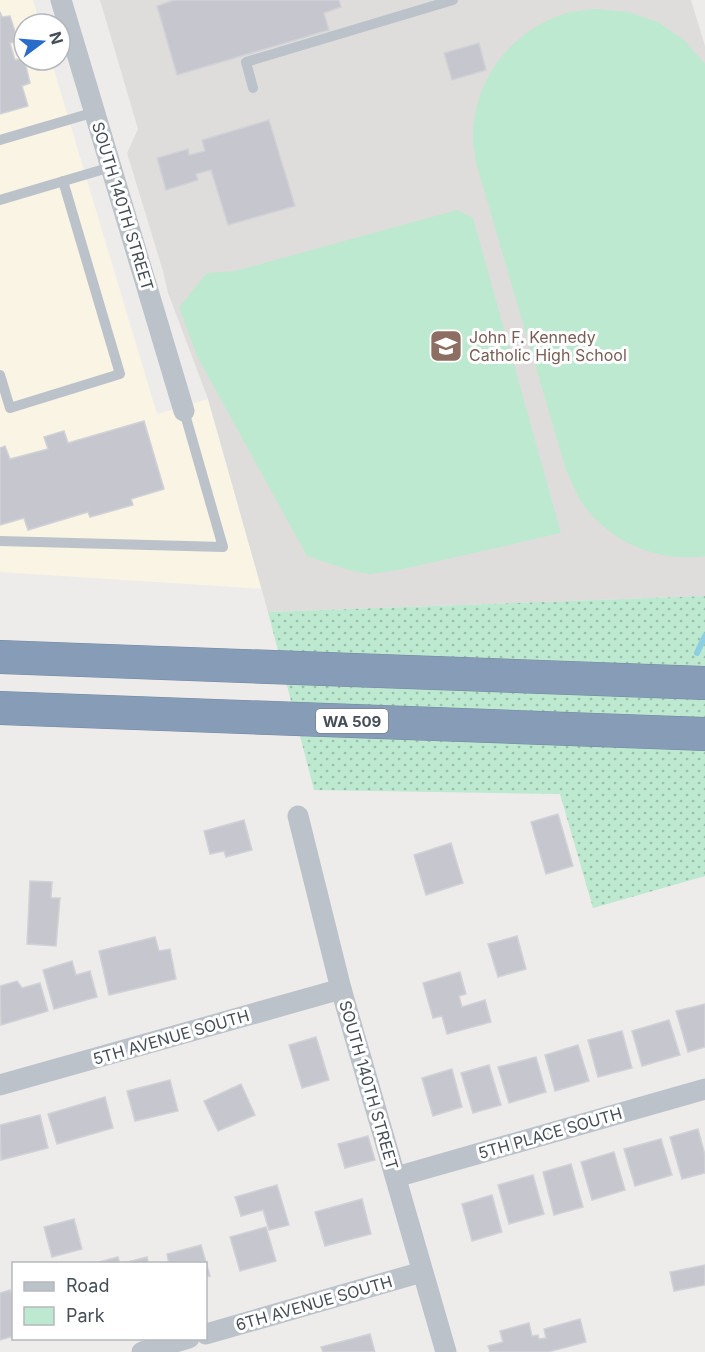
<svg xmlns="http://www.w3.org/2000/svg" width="705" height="1352" font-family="Inter,sans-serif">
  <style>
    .commercial { fill: #f9f4e4 }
    .education { fill: #dfdddc }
    .grass { fill: url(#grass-dots) }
    .green { fill: #bce9cf }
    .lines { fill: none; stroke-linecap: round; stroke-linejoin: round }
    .stream { stroke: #8dcee3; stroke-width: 6 }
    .building { fill: #c6c7ce; stroke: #d0d2d7; stroke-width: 1.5 }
    .highway-casing { stroke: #7288a2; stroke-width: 34 }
    .lane { stroke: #bbc2ca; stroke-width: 10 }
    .street { stroke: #bbc2ca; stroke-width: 21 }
    .highway { stroke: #879db7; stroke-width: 33 }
    .labels { text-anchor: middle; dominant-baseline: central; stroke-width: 6; stroke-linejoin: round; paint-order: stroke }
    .shield { fill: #fff; stroke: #7e8389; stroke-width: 1.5 }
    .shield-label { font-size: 15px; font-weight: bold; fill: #464e57 }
    .street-label { font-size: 16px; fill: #464e57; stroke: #fff }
    .education-label { font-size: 16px; fill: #785e54; stroke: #fff; text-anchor: start }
  </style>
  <defs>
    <pattern id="grass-dots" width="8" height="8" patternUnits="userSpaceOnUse" patternTransform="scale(1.5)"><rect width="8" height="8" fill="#bce9cf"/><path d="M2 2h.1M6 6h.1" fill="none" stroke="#9bbfab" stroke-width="1.8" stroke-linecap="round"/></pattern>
  </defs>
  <rect width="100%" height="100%" fill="#eeebeb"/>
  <polygon class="commercial" points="0,0 33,0 40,24 24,24 24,60 51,60 157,414 208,399 262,589 0,572"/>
  <polygon class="education" points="100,0 691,0 705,46 705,596 268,612 208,399 168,293 163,271 127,153 138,129"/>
  <polygon class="grass" points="705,596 705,876 593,908 560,794 314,790 268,612"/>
  <g class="green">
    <path d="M596 9 628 12 658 22 684 40 705 64V556C657 563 607 541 580 500 575 491 571 480 566 470L476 163C475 152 472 141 473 131 476 77 513 30 564 14 574 11 585 10 596 9Z"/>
    <polygon points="457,210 473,218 561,533 399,570 369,574 352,571 307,556 197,356 179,307 207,273 235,271"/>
  </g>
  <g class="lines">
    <polyline class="stream" points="697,653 705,636"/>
  </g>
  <g class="building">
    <polygon points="174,0 339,0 341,7 324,13 329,30 177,75 157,6"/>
    <polygon points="0,12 2,17 10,16 18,41 10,43 15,60 24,58 30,83 22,86 28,106 0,114"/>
    <polygon points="479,43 486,70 452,80 444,53"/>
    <polygon points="269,120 295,206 228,225 211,170 196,174 198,180 166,190 157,158 188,149 189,155 205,151 202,140"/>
    <polygon points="144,421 164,489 131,499 133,505 90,517 88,512 28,530 24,518 0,525 0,448 5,446 10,459 48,449 44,437 64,431 68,443"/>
    <polygon points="558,814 573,866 546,874 531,822"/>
    <polygon points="244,820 252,850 226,857 224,851 210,854 204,831"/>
    <polygon points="451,843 463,883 426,895 414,855"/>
    <polygon points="30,881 52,882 51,898 60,898 56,946 27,944"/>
    <polygon points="517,936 526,969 498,977 488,944"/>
    <polygon points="155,937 159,951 170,949 176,979 109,995 99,951"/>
    <polygon points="72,961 76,975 90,971 97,997 54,1009 43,970"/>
    <polygon points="460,972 466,994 459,996 462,1007 485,1000 491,1022 447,1034 442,1016 433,1018 423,983"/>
    <polygon points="17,981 22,988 40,983 48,1011 1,1025 0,986"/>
    <polygon points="705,1004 705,1047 688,1052 676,1011"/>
    <polygon points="669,1020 680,1055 642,1066 632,1031"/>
    <polygon points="622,1031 632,1068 598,1077 588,1040"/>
    <polygon points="316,1037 329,1080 302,1088 289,1045"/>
    <polygon points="578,1045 589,1081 555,1091 545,1055"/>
    <polygon points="536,1057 546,1092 509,1103 498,1067"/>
    <polygon points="489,1065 501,1105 473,1113 461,1073"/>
    <polygon points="452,1069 462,1107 433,1116 422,1078"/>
    <polygon points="170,1080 178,1111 135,1121 127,1091"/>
    <polygon points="241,1084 255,1115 218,1131 204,1101"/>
    <polygon points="105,1097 113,1128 57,1144 48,1114"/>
    <polygon points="40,1115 48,1148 1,1160 0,1125"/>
    <polygon points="698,1129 705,1155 705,1173 682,1179 670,1137"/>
    <polygon points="368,1136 375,1160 345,1168 338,1144"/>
    <polygon points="661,1139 672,1175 635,1186 624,1149"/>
    <polygon points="614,1152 625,1190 592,1200 581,1162"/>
    <polygon points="571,1164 583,1207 554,1215 543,1172"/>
    <polygon points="533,1175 544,1214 509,1224 498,1185"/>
    <polygon points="277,1185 289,1225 269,1230 263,1210 241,1216 235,1197"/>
    <polygon points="492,1195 502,1232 472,1241 462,1204"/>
    <polygon points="362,1199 371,1234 325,1246 315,1212"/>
    <polygon points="74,1219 82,1249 52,1257 44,1227"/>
    <polygon points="266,1227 276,1261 240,1271 230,1237"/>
    <polygon points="201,1245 210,1276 206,1277 206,1264 169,1264 167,1254"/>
    <polygon points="118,1257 120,1264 95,1264 95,1263"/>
    <polygon points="147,1257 149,1264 120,1264"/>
    <polygon points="705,1265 705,1285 674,1291 670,1272"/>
    <polygon points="10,1290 14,1301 14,1336 0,1340 0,1293"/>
    <polygon points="580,1319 586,1342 548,1352 490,1352 488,1346 503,1342 500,1331 529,1323 532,1336 538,1335 539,1339 546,1338 544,1329"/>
    <polygon points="370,1334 375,1352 323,1352 321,1347"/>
  </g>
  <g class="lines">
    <g class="highway-casing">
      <g id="highway">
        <polyline points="0,657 705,683"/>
        <polyline points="0,708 705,734"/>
      </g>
    </g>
    <g class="lane">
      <polyline points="253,88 246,62 453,0"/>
      <polyline points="0,140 95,112"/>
      <polyline points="0,200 111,167"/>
      <polyline points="0,375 10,408 120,374 63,181"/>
      <polyline points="0,541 223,547 184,411"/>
    </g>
    <g class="street">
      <polyline points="61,0 184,411"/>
      <polyline points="298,816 341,989 446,1352"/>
      <polyline points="0,1085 341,989"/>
      <polyline points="396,1177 705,1089"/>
      <polyline points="206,1334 422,1272"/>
      <polyline points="142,1352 189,1338"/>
    </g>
    <use href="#highway" class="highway"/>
  </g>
  <defs>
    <g id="school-square" transform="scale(1.725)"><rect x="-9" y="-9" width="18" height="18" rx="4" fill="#8d6e63" stroke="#fff"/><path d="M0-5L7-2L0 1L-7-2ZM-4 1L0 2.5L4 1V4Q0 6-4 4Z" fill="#fff"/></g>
  </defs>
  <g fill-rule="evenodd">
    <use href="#school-square" x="446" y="346"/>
  </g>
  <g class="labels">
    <rect class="shield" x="316" y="709" width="72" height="24" rx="4.5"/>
    <g class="shield-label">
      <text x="352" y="721">WA 509</text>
    </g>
    <g class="street-label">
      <text transform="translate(123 206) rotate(73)">SOUTH 140TH STREET</text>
      <text transform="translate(171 1037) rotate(-16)">5TH AVENUE SOUTH</text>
      <text transform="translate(369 1085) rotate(74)">SOUTH 140TH STREET</text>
      <text transform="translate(550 1133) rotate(-16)">5TH PLACE SOUTH</text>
      <text transform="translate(314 1303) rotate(-16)">6TH AVENUE SOUTH</text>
    </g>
    <g class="education-label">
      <text x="469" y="337">John F. Kennedy<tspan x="469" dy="18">Catholic High School</tspan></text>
    </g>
  </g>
  <rect x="12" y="1262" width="195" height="78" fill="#ffffff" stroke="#b5b8bc" stroke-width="1.5"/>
  <rect x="24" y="1282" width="30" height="9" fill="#bbc2ca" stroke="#b5b8bc" stroke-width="1.5"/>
  <text x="66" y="1292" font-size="18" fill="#464e57">Road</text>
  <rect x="24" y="1307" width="30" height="18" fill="#bce9cf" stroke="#b5b8bc" stroke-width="1.5"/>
  <text x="66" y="1322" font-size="18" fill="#464e57">Park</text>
  <g transform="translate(42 42) rotate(74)"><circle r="28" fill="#ffffff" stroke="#b5b8bc" stroke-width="1.5"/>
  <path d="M0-4.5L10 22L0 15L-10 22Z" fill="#286bcb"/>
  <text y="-9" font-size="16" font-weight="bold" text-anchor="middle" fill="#464e57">N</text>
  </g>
</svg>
